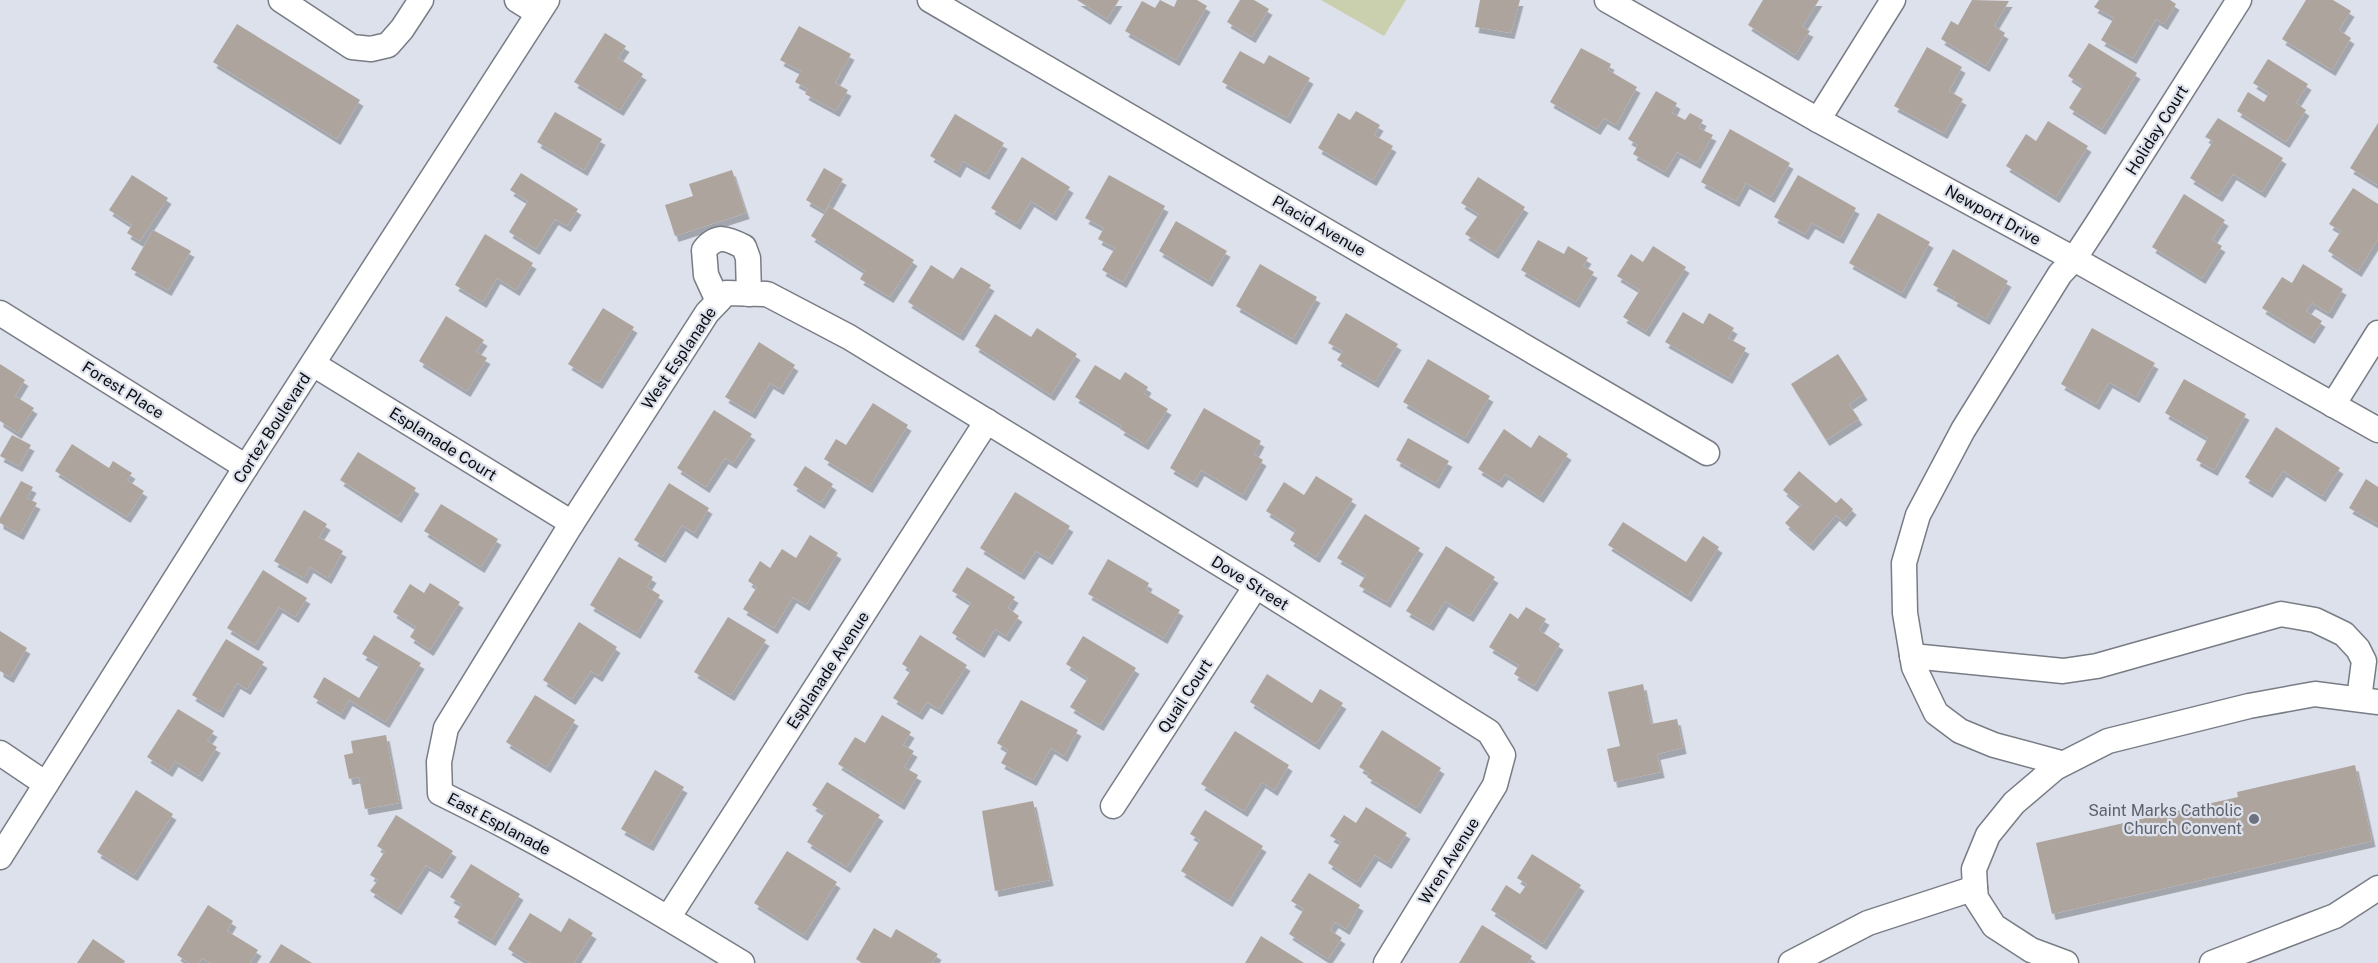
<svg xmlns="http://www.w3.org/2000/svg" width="2378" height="963" font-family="'Public Sans',sans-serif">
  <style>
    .green { fill: #cacfad }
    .building { fill: #aea49e; filter: url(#shadow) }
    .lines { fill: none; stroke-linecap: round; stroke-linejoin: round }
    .minor-casing { stroke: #787c85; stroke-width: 27 }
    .minor { stroke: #fff; stroke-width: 24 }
    .worship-dot { fill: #6b7280; stroke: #dde1eb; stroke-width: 2 }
    .labels { text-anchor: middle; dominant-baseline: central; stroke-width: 4.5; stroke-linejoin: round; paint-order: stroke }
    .street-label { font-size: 16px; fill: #0a0c0f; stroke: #dde1eb }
    .worship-label { font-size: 16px; fill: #5b616d; stroke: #dde1eb; text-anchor: end }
  </style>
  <defs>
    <filter id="shadow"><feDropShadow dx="3.5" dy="6" stdDeviation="0" flood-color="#0004"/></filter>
  </defs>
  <rect width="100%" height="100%" fill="#dde1eb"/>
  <polygon class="green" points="1321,0 1406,0 1384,36"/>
  <g class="building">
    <polygon points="1077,0 1119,0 1107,19"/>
    <polygon points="1160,0 1174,7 1177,0 1197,0 1207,6 1176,60 1125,31 1142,1 1155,8"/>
    <polygon points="1240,0 1254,0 1269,9 1252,37 1227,22"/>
    <polygon points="1480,0 1520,0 1511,33 1475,27"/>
    <polygon points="1763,0 1819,0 1802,27 1810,31 1795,55 1748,25"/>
    <polygon points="1972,0 2009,1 1994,26 2005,33 1986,66 1941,39 1951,21 1958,25"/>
    <polygon points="2099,0 2170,0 2176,4 2164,24 2156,19 2133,58 2101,40 2114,18 2094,7"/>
    <polygon points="2306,0 2333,0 2351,11 2339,30 2351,38 2332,70 2282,39"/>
    <polygon points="237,24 360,100 337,139 213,62"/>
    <polygon points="799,26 851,54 835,83 848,90 836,111 805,94 808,89 795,82 801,71 780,60"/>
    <polygon points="605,33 626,46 618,58 643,74 620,110 574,82"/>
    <polygon points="2089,43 2137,73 2102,129 2069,108 2083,86 2068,76"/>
    <polygon points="1927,47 1962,67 1949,91 1963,99 1944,133 1894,106"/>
    <polygon points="1581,48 1611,64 1608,70 1637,87 1616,125 1604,118 1597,129 1550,102"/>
    <polygon points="1240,51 1264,64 1269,55 1310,78 1287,118 1222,82"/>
    <polygon points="2268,59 2308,84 2296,103 2306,110 2286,142 2237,111 2248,92 2264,102 2269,93 2253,83"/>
    <polygon points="1656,91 1677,103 1672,113 1685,120 1690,113 1703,120 1699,128 1713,135 1697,163 1677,152 1665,172 1633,154 1638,145 1628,139"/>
    <polygon points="1356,111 1380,125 1374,135 1393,146 1373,180 1318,148 1338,113 1350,120"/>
    <polygon points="555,112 602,139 584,170 537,142"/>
    <polygon points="955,114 1004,143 986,174 963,161 957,172 930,156"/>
    <polygon points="2218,118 2283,158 2262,192 2233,174 2219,196 2190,178 2213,141 2205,137"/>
    <polygon points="2048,121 2088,146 2056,197 2006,166 2026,134 2036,141"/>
    <polygon points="2378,123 2378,185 2350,168"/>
    <polygon points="1730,129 1790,163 1771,197 1746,183 1736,201 1701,182"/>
    <polygon points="1022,157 1070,187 1053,215 1031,201 1017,224 991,208"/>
    <polygon points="824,168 843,179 825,211 806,200"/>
    <polygon points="732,170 746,213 675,236 665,205 693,196 689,184"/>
    <polygon points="521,173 578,209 567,226 555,219 536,249 509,232 528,201 510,190"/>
    <polygon points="132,175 168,198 140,241 127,233 132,225 109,210"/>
    <polygon points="1109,175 1165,206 1123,282 1102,270 1115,248 1098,239 1104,228 1085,218"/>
    <polygon points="1798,175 1856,208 1840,238 1812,223 1805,234 1774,217"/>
    <polygon points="1478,177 1525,207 1495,253 1465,234 1479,214 1461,203"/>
    <polygon points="2353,188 2378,204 2378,239 2358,271 2328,251 2341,231 2329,224"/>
    <polygon points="2184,194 2225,220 2212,240 2222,246 2202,278 2152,247"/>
    <polygon points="829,206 914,260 890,297 860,279 865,271 811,236"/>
    <polygon points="1878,213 1930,242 1902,293 1849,263"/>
    <polygon points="1176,221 1227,251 1209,281 1159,251"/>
    <polygon points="153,230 191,251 168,290 131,269"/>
    <polygon points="485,234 533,263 516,290 497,278 483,302 455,285"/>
    <polygon points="1538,240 1564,254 1568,246 1588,258 1583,266 1594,272 1576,302 1521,270"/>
    <polygon points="1653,246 1686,267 1646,331 1623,317 1640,290 1617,276 1631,254 1643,262"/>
    <polygon points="1953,249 2008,281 1986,319 1953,300 1955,297 1933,285"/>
    <polygon points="1260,264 1317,297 1293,339 1236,306"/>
    <polygon points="2303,264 2343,289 2329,313 2312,303 2306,311 2322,321 2311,338 2262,308 2282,277 2292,283"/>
    <polygon points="931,265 953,279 961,267 991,285 960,335 908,302"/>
    <polygon points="603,308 634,327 599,383 568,364"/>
    <polygon points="1683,312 1703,324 1709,313 1734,328 1728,338 1746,348 1729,378 1665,342"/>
    <polygon points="1346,313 1398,344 1375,382 1337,360 1343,351 1328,343"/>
    <polygon points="995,314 1031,337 1037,328 1077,354 1051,395 975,346"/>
    <polygon points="446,316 484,340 476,352 487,358 467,391 419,361"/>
    <polygon points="2092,328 2155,363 2136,397 2109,382 2096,404 2061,384"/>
    <polygon points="759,342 795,365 780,389 770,383 752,413 725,397"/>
    <polygon points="1838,354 1864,394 1849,404 1859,419 1826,440 1791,384"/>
    <polygon points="1428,359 1490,396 1465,438 1403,402"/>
    <polygon points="0,364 25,380 15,396 34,408 18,433 0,421"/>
    <polygon points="1095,365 1120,380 1125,372 1148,387 1144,394 1168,409 1145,444 1120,429 1122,426 1075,397"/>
    <polygon points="2184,379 2246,414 2214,470 2196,460 2208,438 2165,413"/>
    <polygon points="873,403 908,425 869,487 824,459 836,439 846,445"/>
    <polygon points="1204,408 1261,441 1254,454 1263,460 1243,495 1201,470 1194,482 1170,468"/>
    <polygon points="714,410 752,434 733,463 725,458 706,487 677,468"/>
    <polygon points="2276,427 2340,468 2322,496 2283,471 2269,492 2245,477"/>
    <polygon points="1504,429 1531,448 1539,435 1568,454 1540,497 1505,474 1499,482 1478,469"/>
    <polygon points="12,435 31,445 19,466 0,456"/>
    <polygon points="1408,438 1449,461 1436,483 1396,460"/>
    <polygon points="72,444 109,468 113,461 132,473 127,480 144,491 127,517 55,471"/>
    <polygon points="358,452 416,488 398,517 340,480"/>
    <polygon points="805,466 833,484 821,503 793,485"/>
    <polygon points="1799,471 1836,503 1841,498 1853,509 1843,521 1836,515 1810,545 1785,523 1801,505 1783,490"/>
    <polygon points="1316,476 1353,499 1316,557 1290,540 1296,530 1266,511 1284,482 1304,495"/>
    <polygon points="2366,479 2378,487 2378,524 2349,508"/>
    <polygon points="21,481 33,487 27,498 37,503 20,534 0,523 0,518"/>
    <polygon points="669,483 709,508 694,533 682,525 662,557 634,540"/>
    <polygon points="1015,492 1070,526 1049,559 1036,551 1021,574 980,548"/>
    <polygon points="441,504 498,539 481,567 424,531"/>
    <polygon points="304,510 327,524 319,537 343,551 328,578 310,567 304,578 274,561"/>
    <polygon points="1365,514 1420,548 1387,602 1359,586 1366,575 1337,558"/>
    <polygon points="1623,522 1686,562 1703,536 1719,547 1688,596 1608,545"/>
    <polygon points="810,535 838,553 806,605 793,597 774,628 743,609 757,587 748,581 760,561 770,568 782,549 796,558"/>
    <polygon points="1446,546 1495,577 1470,616 1445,601 1430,625 1406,611"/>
    <polygon points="619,557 653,577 647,587 660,595 637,633 590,605"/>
    <polygon points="1108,559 1149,583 1146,590 1180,610 1164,638 1088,594"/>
    <polygon points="967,567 1015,597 1008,608 1019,616 1006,636 995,629 981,652 952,633 971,603 952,591"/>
    <polygon points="263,570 307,598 295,617 279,607 255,645 227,628"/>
    <polygon points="430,583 460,602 430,650 410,637 416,627 393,612 410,584 424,593"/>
    <polygon points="1526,607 1546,619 1539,630 1560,644 1534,686 1514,674 1519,665 1489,647 1510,613 1518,619"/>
    <polygon points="728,617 766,640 731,695 694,672"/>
    <polygon points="579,622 617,647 599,676 591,671 572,699 543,680"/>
    <polygon points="0,631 27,648 10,677 0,671"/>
    <polygon points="374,635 421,663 386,722 349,700 341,714 313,697 324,677 359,698 380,664 362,654"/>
    <polygon points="920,635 967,665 939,709 927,702 919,714 893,698 911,670 902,664"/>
    <polygon points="1083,636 1136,668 1100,725 1070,707 1088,678 1066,664"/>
    <polygon points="226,639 264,662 247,689 237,683 220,712 192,695"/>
    <polygon points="1267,674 1312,703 1320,689 1343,703 1316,744 1250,702"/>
    <polygon points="1643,684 1651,724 1677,719 1683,748 1657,754 1661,772 1614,782 1607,749 1620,746 1608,692"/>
    <polygon points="535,695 575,720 547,767 506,742"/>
    <polygon points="1021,700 1078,730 1064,756 1051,748 1033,780 1001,763 1008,750 997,743"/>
    <polygon points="178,709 214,731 207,741 217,747 199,776 175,761 169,771 147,757"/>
    <polygon points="882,715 911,732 903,745 914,751 904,767 918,775 901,804 838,764 855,737 865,743"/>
    <polygon points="1382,730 1441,768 1417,808 1367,777 1369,773 1359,767"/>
    <polygon points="1235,731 1289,765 1274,790 1262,782 1244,811 1201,784"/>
    <polygon points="386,735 399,803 365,809 359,777 349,779 344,755 353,753 351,741"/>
    <polygon points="2355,765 2372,841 2052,914 2036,843 2238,797 2237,792"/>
    <polygon points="655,770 684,787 650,845 621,829"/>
    <polygon points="827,782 880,815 847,867 807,842 825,813 812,805"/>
    <polygon points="136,790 173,814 134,875 97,852"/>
    <polygon points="1033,801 1050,880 995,891 982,811"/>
    <polygon points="1366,807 1407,833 1388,863 1375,855 1357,882 1328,863 1341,842 1330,836 1344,815 1356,823"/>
    <polygon points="1205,810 1263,846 1229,901 1181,871 1200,840 1190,834"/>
    <polygon points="396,815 453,851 439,873 426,865 398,909 370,891 378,880 370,875 385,851 377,846"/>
    <polygon points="787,851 837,882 804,935 754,903"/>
    <polygon points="1532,854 1581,885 1543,944 1491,910 1506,885 1520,894 1527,884 1517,878"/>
    <polygon points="471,864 520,894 492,940 454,917 462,904 450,897"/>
    <polygon points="1309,873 1360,905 1346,929 1335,922 1330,930 1342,938 1328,959 1289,934 1304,909 1291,901"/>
    <polygon points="208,905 233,921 227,931 258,950 250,963 210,963 202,958 199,963 189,963 177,955"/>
    <polygon points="530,913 561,932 569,918 593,933 574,963 530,963 508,949"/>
    <polygon points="1482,925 1532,956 1528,963 1459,963"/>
    <polygon points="874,928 891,938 896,929 938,954 932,963 862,963 856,959"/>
    <polygon points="1261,936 1304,963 1245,963"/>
    <polygon points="93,939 125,961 124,963 77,963"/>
    <polygon points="281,944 312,963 269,963"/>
  </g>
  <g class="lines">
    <g class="minor-casing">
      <g id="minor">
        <polyline points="281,0 352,47 371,49 388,45 402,29 421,0"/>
        <polyline points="517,0 538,13"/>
        <polyline points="930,0 1707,453"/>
        <polyline points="1607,0 1818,120 2074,259 2378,430"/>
        <polyline points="1818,120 1893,0"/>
        <path d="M718 301 706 275 704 250C717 234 727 238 744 247L748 258 749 294"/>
        <polyline points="0,313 246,467"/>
        <polyline points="313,364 572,523"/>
        <polyline points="2333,405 2378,333"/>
        <polyline points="1912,656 2063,671 2097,666 2281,614 2315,620 2344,634 2358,649 2364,661 2359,699"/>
        <polyline points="0,753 46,784"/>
        <polyline points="2061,763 1994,745 1960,731 1936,713 1914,667 1905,613 1904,563 1918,515 1963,430 2060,274 2074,259 2097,224 2239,0"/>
        <polyline points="1113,806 1256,586"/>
        <polyline points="0,857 246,467 547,0"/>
        <polyline points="668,918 987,421"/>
        <path d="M742 963C644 903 544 844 440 793L439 762 446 728 572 523 707 313 726 293 767 294 849 337 1256 586 1489 732 1503 755 1495 785 1386 963"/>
        <polyline points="1791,963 1868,923 1975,888"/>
        <polyline points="2066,963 2031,950 1994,926 1976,898 1975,888 1974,869 1988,835 2014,803 2055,768 2108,741 2249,706 2315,694 2378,702"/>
        <polyline points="2212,963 2335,916 2378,888"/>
      </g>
    </g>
    <use href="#minor" class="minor"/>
  </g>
  <circle class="worship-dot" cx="2254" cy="819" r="6"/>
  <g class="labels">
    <g class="street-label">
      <text transform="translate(2157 130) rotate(-58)">Holiday Court</text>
      <text transform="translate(1993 215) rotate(29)">Newport Drive</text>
      <text transform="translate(1319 226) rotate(30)">Placid Avenue</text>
      <text transform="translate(679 358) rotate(-56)">West Esplanade</text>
      <text transform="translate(123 390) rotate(32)">Forest Place</text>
      <text transform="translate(272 428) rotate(-57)">Cortez Boulevard</text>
      <text transform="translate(443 444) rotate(32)">Esplanade Court</text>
      <text transform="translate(1250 583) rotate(32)">Dove Street</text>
      <text transform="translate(828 670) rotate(-57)">Esplanade Avenue</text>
      <text transform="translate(1185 696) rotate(-57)">Quail Court</text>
      <text transform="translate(499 824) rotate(28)">East Esplanade</text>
      <text transform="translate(1449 861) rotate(-58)">Wren Avenue</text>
    </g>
    <g class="worship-label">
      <text x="2242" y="810">Saint Marks Catholic<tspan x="2242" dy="18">Church Convent</tspan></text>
    </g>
  </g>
</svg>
